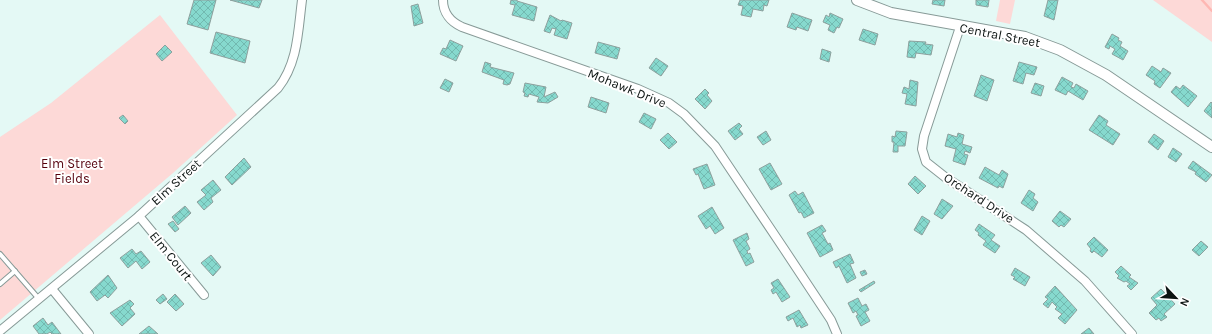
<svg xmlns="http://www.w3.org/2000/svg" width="1212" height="334" font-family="Karla,sans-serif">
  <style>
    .green { fill: #fdd9d7 }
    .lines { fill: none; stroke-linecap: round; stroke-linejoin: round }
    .stream { stroke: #feb7b3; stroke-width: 2.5 }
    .building { fill: url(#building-cross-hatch); stroke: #8da09d }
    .service-casing { stroke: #879a97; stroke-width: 6 }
    .minor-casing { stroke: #879a97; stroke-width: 10 }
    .tertiary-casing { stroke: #879a97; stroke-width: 12 }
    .service { stroke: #fff; stroke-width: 4 }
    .minor { stroke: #fff; stroke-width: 8 }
    .tertiary { stroke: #fff; stroke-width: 10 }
    .labels { text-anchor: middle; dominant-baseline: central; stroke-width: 4; stroke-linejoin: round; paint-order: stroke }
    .street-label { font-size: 13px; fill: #0b1311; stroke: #fff }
    .park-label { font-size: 13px; fill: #55010c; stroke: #fff }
  </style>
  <defs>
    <pattern id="building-cross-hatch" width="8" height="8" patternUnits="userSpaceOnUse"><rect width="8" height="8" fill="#86d9ce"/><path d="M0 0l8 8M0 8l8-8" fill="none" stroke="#72b9b0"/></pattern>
  </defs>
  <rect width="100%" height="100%" fill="#e4f9f5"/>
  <g class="green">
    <polygon points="1000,0 1015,0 1010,24 996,21"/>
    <polygon points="1153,0 1212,0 1212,42"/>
    <polygon points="160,15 237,115 173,173 0,320 0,137 51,103"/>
  </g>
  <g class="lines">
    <polyline class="stream" points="1202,0 1212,11"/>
  </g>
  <g class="building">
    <polygon points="194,0 216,0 208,30 187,24"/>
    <polygon points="230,0 262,0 259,8"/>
    <polygon points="511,0 517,0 517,1 537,7 534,21 512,15 515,5 510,4"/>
    <polygon points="740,0 769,0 767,6 764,5 763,11 753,9 751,17 741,15 743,6 738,5"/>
    <polygon points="933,0 945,0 944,6 932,4"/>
    <polygon points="976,0 989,0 988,7 976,5"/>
    <polygon points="1048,0 1058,0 1054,20 1044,16"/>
    <polygon points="418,4 423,23 414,26 411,6"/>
    <polygon points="792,13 812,20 808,31 797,27 796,30 787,27"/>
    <polygon points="830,13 843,19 839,28 837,27 834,33 828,30 830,25 823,22 826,15 829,17"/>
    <polygon points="550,15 561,21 562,20 572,23 567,39 554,35 556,29 552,28 550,33 544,31"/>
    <polygon points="863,29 878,34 875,45 859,40"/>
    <polygon points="216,32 250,41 245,63 210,53"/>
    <polygon points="1112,34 1119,38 1118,40 1122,42 1120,46 1128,51 1123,60 1112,54 1115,49 1110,46 1109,49 1105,47"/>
    <polygon points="450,40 463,46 456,61 440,54 443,48 446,49"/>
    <polygon points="909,41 926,42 925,44 933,45 931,55 916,53 915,58 907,57"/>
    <polygon points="598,42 620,48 617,59 595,53"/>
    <polygon points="165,45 172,52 162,61 156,54"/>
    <polygon points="822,49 831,52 829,62 820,59"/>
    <polygon points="656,58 668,66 661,76 649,68"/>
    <polygon points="485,62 491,64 490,67 514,73 510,84 507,85 503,84 504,80 482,72"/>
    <polygon points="1019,62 1037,67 1034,75 1026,73 1023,84 1013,81"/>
    <polygon points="1152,66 1161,72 1163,68 1171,73 1160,88 1154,84 1155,81 1146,75"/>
    <polygon points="981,75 994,80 987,101 974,96"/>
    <polygon points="1062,77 1073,83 1071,87 1074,88 1076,84 1088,91 1083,100 1068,91 1066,95 1055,90"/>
    <polygon points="445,79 453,83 449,92 440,88"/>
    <polygon points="910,80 918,82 916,106 905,104 907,94 902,93 904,87 909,89"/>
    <polygon points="525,83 546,87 544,97 555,92 558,97 548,103 537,102 539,97 529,94 528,97 524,96 525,93 523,92"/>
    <polygon points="1035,83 1044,86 1041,96 1031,93"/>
    <polygon points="1183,85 1197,96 1188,107 1171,92 1176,86 1180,89"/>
    <polygon points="705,89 709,93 707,95 712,101 705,109 695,99"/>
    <polygon points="591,97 609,103 606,113 588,107"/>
    <polygon points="1211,102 1212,103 1212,118 1204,111"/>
    <polygon points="644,113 656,119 651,129 639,122"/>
    <polygon points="123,115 128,121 125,124 119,118"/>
    <polygon points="1099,115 1108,121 1106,125 1120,134 1113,145 1089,130"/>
    <polygon points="739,123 742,126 739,129 743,134 735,140 728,131"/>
    <polygon points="766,131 771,140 763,145 757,137"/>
    <polygon points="896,131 907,132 905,146 898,146 898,152 893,152 894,142 892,142 892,136 895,137"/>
    <polygon points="668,133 677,142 669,149 660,140"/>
    <polygon points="958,133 964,135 962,144 972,147 970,153 965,151 964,154 968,155 965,165 953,161 956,149 945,146 948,134 957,137"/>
    <polygon points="1154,134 1164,141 1158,150 1148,142"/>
    <polygon points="1173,148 1182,154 1176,162 1168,157"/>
    <polygon points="244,158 251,167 232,185 225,177"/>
    <polygon points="1193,161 1212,175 1206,182 1195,174 1196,172 1188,168"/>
    <polygon points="770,163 782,184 771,190 759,169"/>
    <polygon points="707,164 715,185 704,189 698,174 696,175 693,169"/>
    <polygon points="985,167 999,175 1002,170 1008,174 1003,188 999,186 998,188 979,178"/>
    <polygon points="915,176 926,186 918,194 908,184"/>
    <polygon points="213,180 221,190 211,198 213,202 204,210 197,202 206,195 201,190"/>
    <polygon points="1029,190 1035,194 1033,198 1038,202 1033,211 1021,203"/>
    <polygon points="795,191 798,195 803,192 814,213 804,218 801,212 799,213 789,195"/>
    <polygon points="942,199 953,206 942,219 934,214"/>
    <polygon points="185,206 191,213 178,225 172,217"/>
    <polygon points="712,207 724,228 715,234 710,226 706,229 698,216"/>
    <polygon points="1060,211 1071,219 1064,227 1061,225 1059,227 1052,221"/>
    <polygon points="922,216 930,221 922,235 914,230"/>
    <polygon points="173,221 179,229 175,232 168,224"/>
    <polygon points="979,224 995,235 991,240 1000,246 995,253 983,245 986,241 978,235 979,233 975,230"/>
    <polygon points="822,225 826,231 822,233 828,244 830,243 833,250 820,257 807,233"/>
    <polygon points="747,233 749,239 746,241 750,249 747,251 748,254 750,253 754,262 746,266 733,240"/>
    <polygon points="1094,237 1108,250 1102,257 1094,251 1092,253 1090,251 1091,249 1087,244"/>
    <polygon points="1201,241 1208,247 1199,256 1192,250"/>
    <polygon points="132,249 136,254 141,251 150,262 142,269 136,261 128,268 120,258"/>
    <polygon points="850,254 854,263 850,264 856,278 847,283 839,266 836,268 833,262"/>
    <polygon points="211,255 221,267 213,276 201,263"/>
    <polygon points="1121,266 1131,275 1129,277 1138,283 1131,290 1127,286 1130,284 1126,281 1124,282 1117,278 1119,276 1115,272"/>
    <polygon points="1015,268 1030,277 1025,286 1013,279 1015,277 1011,275"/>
    <polygon points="865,270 867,274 862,276 860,272"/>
    <polygon points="108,275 117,288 108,298 105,295 97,301 90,292"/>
    <polygon points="778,279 790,297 782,302 776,292 773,294 771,290 774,288 771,283"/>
    <polygon points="874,281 875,283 861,292 859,290"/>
    <polygon points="1055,286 1077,310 1065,324 1058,318 1062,314 1055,309 1057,307 1052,302 1048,308 1043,304 1048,299 1045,297"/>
    <polygon points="1161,289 1175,304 1164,314 1167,317 1161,321 1159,318 1156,320 1149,313 1157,305 1151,298"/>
    <polygon points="163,294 167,299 160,304 156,300"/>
    <polygon points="175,294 184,304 176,311 167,302"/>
    <polygon points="858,298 862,306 866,304 869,310 865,312 870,321 861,326 856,316 858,315 856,311 853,313 848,303"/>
    <polygon points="130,300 134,304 130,308 135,314 122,326 110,313"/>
    <polygon points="799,310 808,325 801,328 800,325 797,327 793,318 788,321 786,317"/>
    <polygon points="43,318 48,325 52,322 61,334 52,334 50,332 47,334 39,334 33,326"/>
    <polygon points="149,326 158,334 139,334"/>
    <polygon points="1089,328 1094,334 1081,334"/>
  </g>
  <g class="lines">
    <g class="service-casing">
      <g id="service">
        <polyline points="0,254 39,299"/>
        <polyline points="0,284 15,271"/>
      </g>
    </g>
    <g class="minor-casing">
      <g id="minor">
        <path d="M443 0C443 13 451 22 462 27L638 89 669 103 684 114 715 146 784 249 831 320 837 334"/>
        <polyline points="960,27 924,136 922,149 926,162 945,177 1026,230 1085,281 1132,334"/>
        <polyline points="139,216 204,295"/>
        <polyline points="52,289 89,334"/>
        <path d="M0 331 139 216 278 88C298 63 298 31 302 0"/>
      </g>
    </g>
    <g class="tertiary-casing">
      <polyline id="tertiary" points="857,0 891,13 1025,37 1060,50 1106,75 1212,147"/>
    </g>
    <use href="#service" class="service"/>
    <use href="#minor" class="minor"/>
    <use href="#tertiary" class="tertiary"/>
  </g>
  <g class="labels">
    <g class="street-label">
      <text transform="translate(1000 35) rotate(11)">Central Street</text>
      <text transform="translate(627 88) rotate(22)">Mohawk Drive</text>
      <text transform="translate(176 182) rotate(-42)">Elm Street</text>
      <text transform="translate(979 198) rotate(33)">Orchard Drive</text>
      <text transform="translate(171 256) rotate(51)">Elm Court</text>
    </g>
    <g class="park-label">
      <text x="72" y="163">Elm Street<tspan x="72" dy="15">Fields</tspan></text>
    </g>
  </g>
  <g transform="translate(1176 298) rotate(115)" stroke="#ffffff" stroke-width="3" paint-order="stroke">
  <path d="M0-3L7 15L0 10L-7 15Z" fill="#0b1311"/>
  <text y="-6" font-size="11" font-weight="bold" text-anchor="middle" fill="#0b1311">N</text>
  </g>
</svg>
